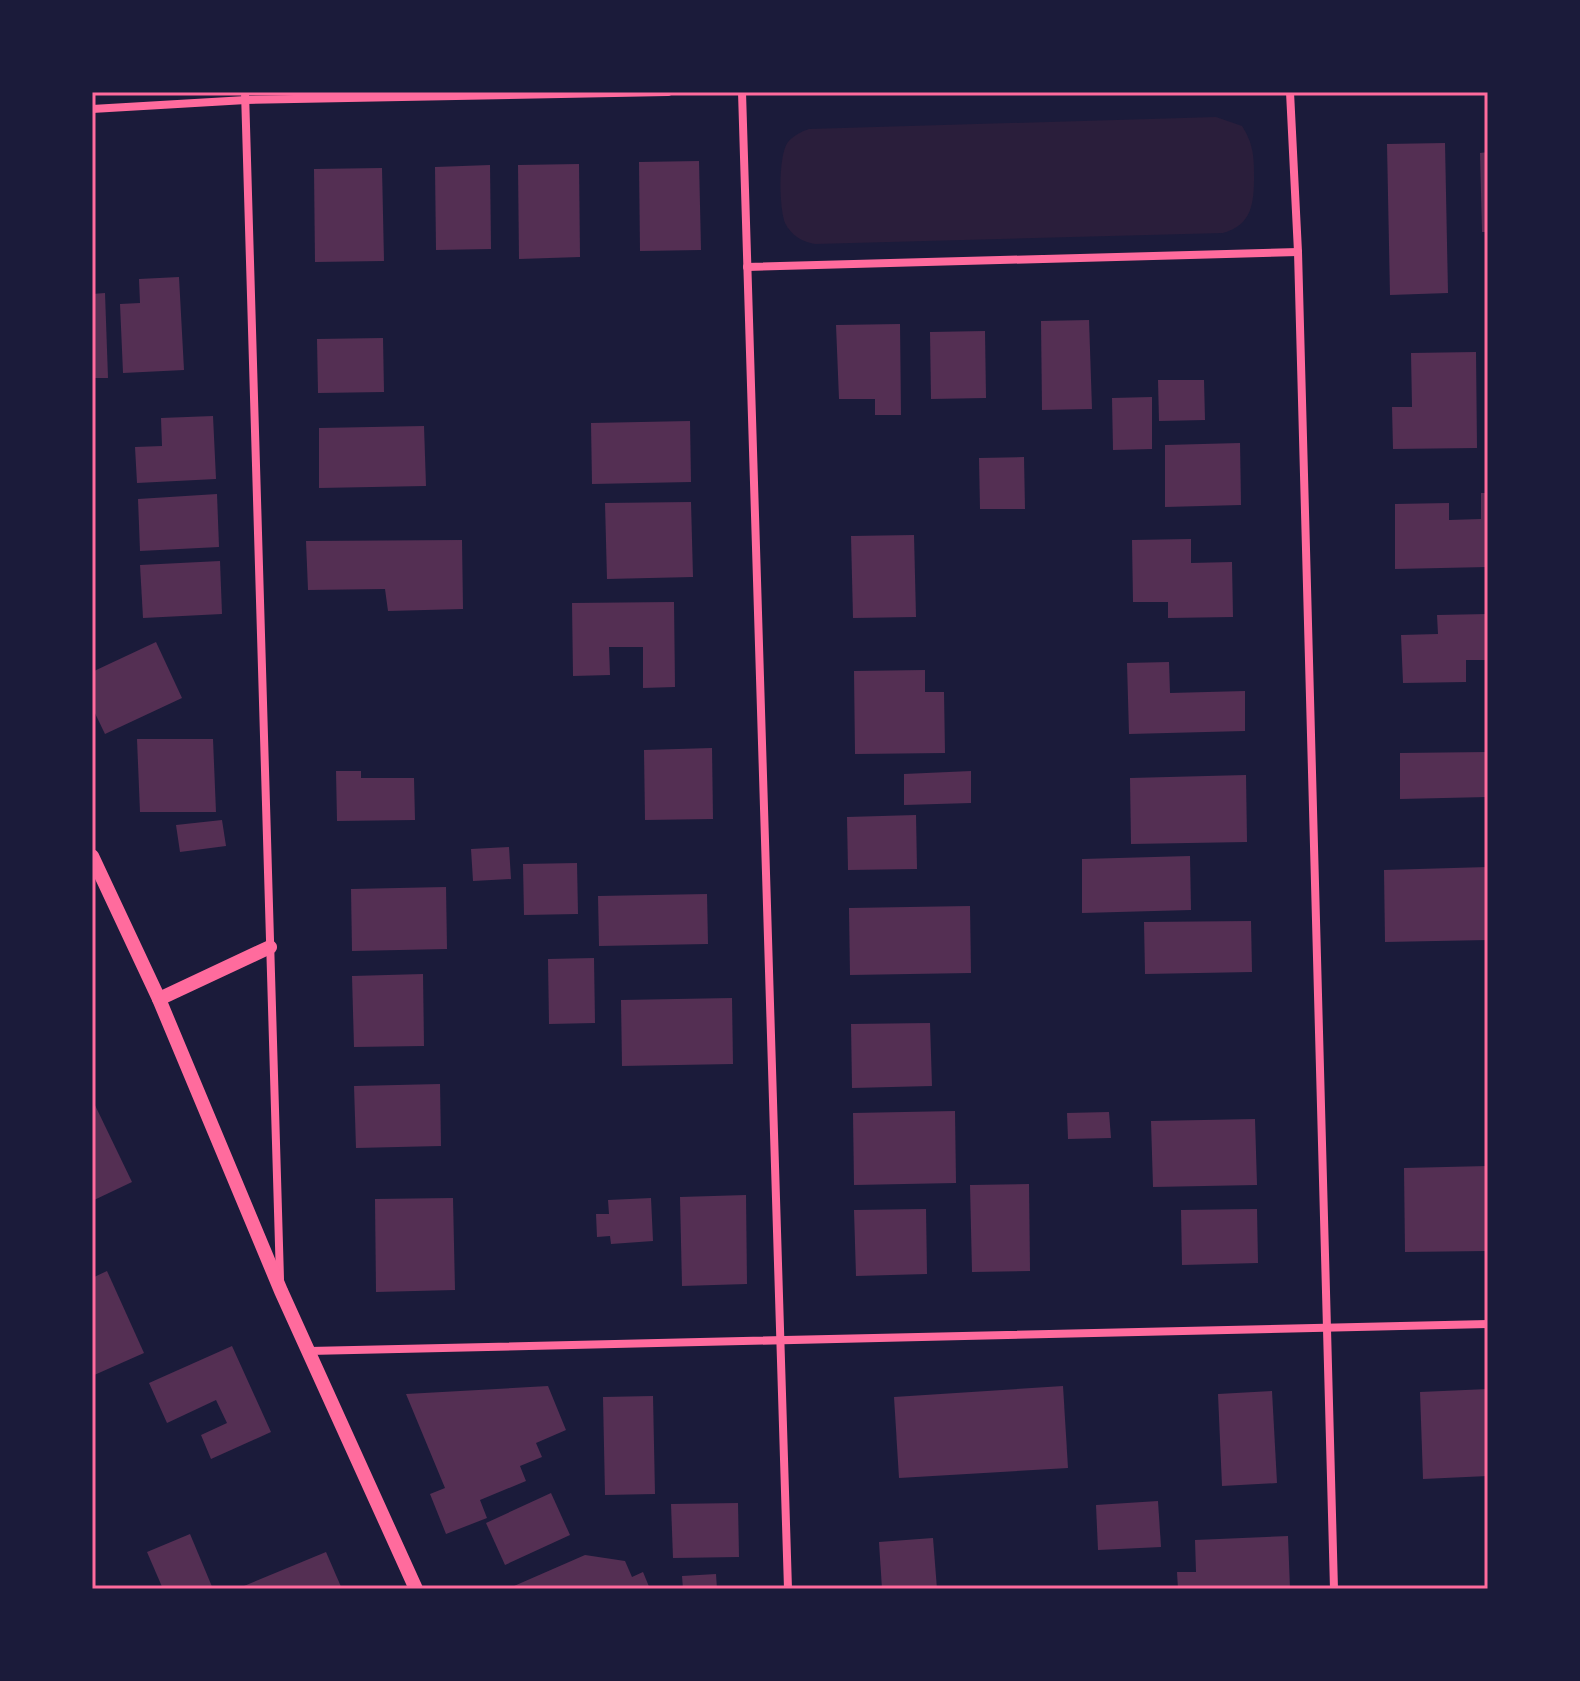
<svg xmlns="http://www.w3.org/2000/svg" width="1580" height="1681" font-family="Montserrat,sans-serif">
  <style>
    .green { fill: #2a1e3b }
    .building { fill: #542f53 }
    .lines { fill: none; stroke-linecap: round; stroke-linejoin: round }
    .minor { stroke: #ff6b9d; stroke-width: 8 }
    .tertiary { stroke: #ff6b9d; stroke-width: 14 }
    .neatline { fill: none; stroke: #ff6b9d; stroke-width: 3 }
  </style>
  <rect width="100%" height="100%" fill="#1b1b3a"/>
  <path class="green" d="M1216 117 1242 126C1253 143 1254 156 1254 176 1254 203 1252 225 1223 233L815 244C802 242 791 235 785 223 779 208 778 155 788 142 793 136 802 131 809 129Z"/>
  <g class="building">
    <polygon points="1445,143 1448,293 1390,295 1387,144"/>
    <polygon points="1488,152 1488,232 1482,232 1480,153"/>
    <polygon points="699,161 701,250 640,251 639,162"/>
    <polygon points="579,164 580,257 519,259 518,165"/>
    <polygon points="490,165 491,249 436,250 435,167"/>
    <polygon points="382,168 384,261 315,262 314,169"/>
    <polygon points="179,277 184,370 123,373 120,304 140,303 139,279"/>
    <polygon points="105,293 108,378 92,378 92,294"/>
    <polygon points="1089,320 1092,409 1042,410 1041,321"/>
    <polygon points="900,324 901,415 875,415 875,399 839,399 836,325"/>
    <polygon points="985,331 986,398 931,399 930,332"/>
    <polygon points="383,338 384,392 318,393 317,339"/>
    <polygon points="1476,352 1477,448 1393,449 1392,407 1412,407 1411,353"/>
    <polygon points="1158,380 1204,380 1205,420 1159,421"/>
    <polygon points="1152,397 1152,449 1113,450 1112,398"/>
    <polygon points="213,416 216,479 137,483 135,447 162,446 161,418"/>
    <polygon points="690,421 691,482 592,484 591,423"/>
    <polygon points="424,426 426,486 319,488 319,428"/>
    <polygon points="1240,443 1241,505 1165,507 1165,445"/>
    <polygon points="1024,457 1025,509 980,509 979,458"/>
    <polygon points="1481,493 1488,493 1488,567 1395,569 1395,504 1449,503 1449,520 1481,519"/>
    <polygon points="217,494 219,547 140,551 138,499"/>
    <polygon points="691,502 693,577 607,579 605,503"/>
    <polygon points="914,535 916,617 853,618 851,536"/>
    <polygon points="1191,539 1191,563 1232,562 1233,617 1168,618 1168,602 1133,602 1132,540"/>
    <polygon points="462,540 463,609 388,611 385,589 308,590 306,541"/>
    <polygon points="220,561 222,614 143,618 140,565"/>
    <polygon points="674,602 675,687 643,688 643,647 609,647 610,675 573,676 572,603"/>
    <polygon points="1488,614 1488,660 1466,660 1466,682 1403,683 1401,635 1438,634 1437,615"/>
    <polygon points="156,642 182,698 105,734 92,707 92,672"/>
    <polygon points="1169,662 1170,693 1245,691 1245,731 1129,734 1127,663"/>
    <polygon points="925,670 925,692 944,692 945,753 855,754 854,671"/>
    <polygon points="137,739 213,739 216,812 140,812"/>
    <polygon points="712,748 713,819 645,820 644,750"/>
    <polygon points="1488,752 1488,797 1400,799 1400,753"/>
    <polygon points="336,771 361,771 361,778 414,778 415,820 337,821"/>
    <polygon points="971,771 971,803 904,805 904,774"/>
    <polygon points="1246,775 1247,842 1131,844 1130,778"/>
    <polygon points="916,815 917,869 848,870 847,817"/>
    <polygon points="222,820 226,846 180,852 176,825"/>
    <polygon points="509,847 511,879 473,881 471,849"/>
    <polygon points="1190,856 1191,910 1082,913 1082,859"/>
    <polygon points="577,863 578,914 524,915 523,864"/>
    <polygon points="1488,867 1488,940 1385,942 1384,870"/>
    <polygon points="446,887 447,949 352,951 351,889"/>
    <polygon points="707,894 708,944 599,946 598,896"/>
    <polygon points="970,906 971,973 850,975 849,908"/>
    <polygon points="1251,921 1252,972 1145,974 1144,922"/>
    <polygon points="594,958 595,1023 549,1024 548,959"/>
    <polygon points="423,974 424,1046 354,1047 352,976"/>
    <polygon points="732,998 733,1064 622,1066 621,1000"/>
    <polygon points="930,1023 932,1086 852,1088 851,1024"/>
    <polygon points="440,1084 441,1146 356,1148 354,1086"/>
    <polygon points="92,1099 132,1182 92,1201"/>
    <polygon points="955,1111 956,1183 854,1185 853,1113"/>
    <polygon points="1109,1112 1111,1138 1068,1139 1067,1113"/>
    <polygon points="1255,1119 1257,1185 1153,1187 1151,1121"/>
    <polygon points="1488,1166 1488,1251 1405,1252 1404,1168"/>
    <polygon points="1029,1184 1030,1271 972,1272 970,1185"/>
    <polygon points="746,1195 747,1284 682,1286 680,1197"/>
    <polygon points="453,1198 455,1290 376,1292 375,1199"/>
    <polygon points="651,1198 653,1241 611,1244 610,1236 597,1237 596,1214 609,1214 608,1200"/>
    <polygon points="926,1209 927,1274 856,1276 854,1210"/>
    <polygon points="1257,1209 1258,1263 1182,1265 1181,1210"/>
    <polygon points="107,1271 144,1353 92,1376 92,1278"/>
    <polygon points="232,1346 271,1432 211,1459 201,1435 227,1423 216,1400 167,1423 149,1383"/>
    <polygon points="548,1386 566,1430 536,1443 542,1457 520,1466 526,1481 480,1500 487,1518 446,1534 430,1494 445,1488 406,1394"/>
    <polygon points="1063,1386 1068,1468 899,1478 894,1397"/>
    <polygon points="1488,1389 1488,1476 1423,1479 1420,1392"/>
    <polygon points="1272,1391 1277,1483 1222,1486 1218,1394"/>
    <polygon points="653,1396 655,1494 605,1495 603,1397"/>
    <polygon points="551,1493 570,1535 505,1565 486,1523"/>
    <polygon points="1158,1501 1161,1547 1098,1550 1096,1505"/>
    <polygon points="738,1503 739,1557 673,1558 671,1504"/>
    <polygon points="190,1534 213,1589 163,1589 147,1552"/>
    <polygon points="1288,1536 1290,1589 1178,1589 1177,1572 1196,1572 1195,1540"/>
    <polygon points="933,1538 937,1589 882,1589 879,1542"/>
    <polygon points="326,1552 342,1589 245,1589 244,1586"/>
    <polygon points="585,1555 625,1561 632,1577 643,1572 650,1589 515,1589 514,1586"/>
    <polygon points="716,1574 717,1589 683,1589 682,1576"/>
  </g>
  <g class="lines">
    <g class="minor">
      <polyline points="245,92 280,1279"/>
      <polyline points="742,92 788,1589"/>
      <polyline points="1290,92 1298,252 1334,1589"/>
      <polyline points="92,109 246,100 668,92"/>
      <polyline points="747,267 1298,252"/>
      <polyline points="309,1351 1488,1324"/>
    </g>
    <g class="tertiary">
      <polyline points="92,856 159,999 281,1291 416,1589"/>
      <polyline points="159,999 270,947"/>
    </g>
  </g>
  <rect width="1580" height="1681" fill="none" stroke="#1b1b3a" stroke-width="188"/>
  <rect x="94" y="94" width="1392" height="1493" class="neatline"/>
</svg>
